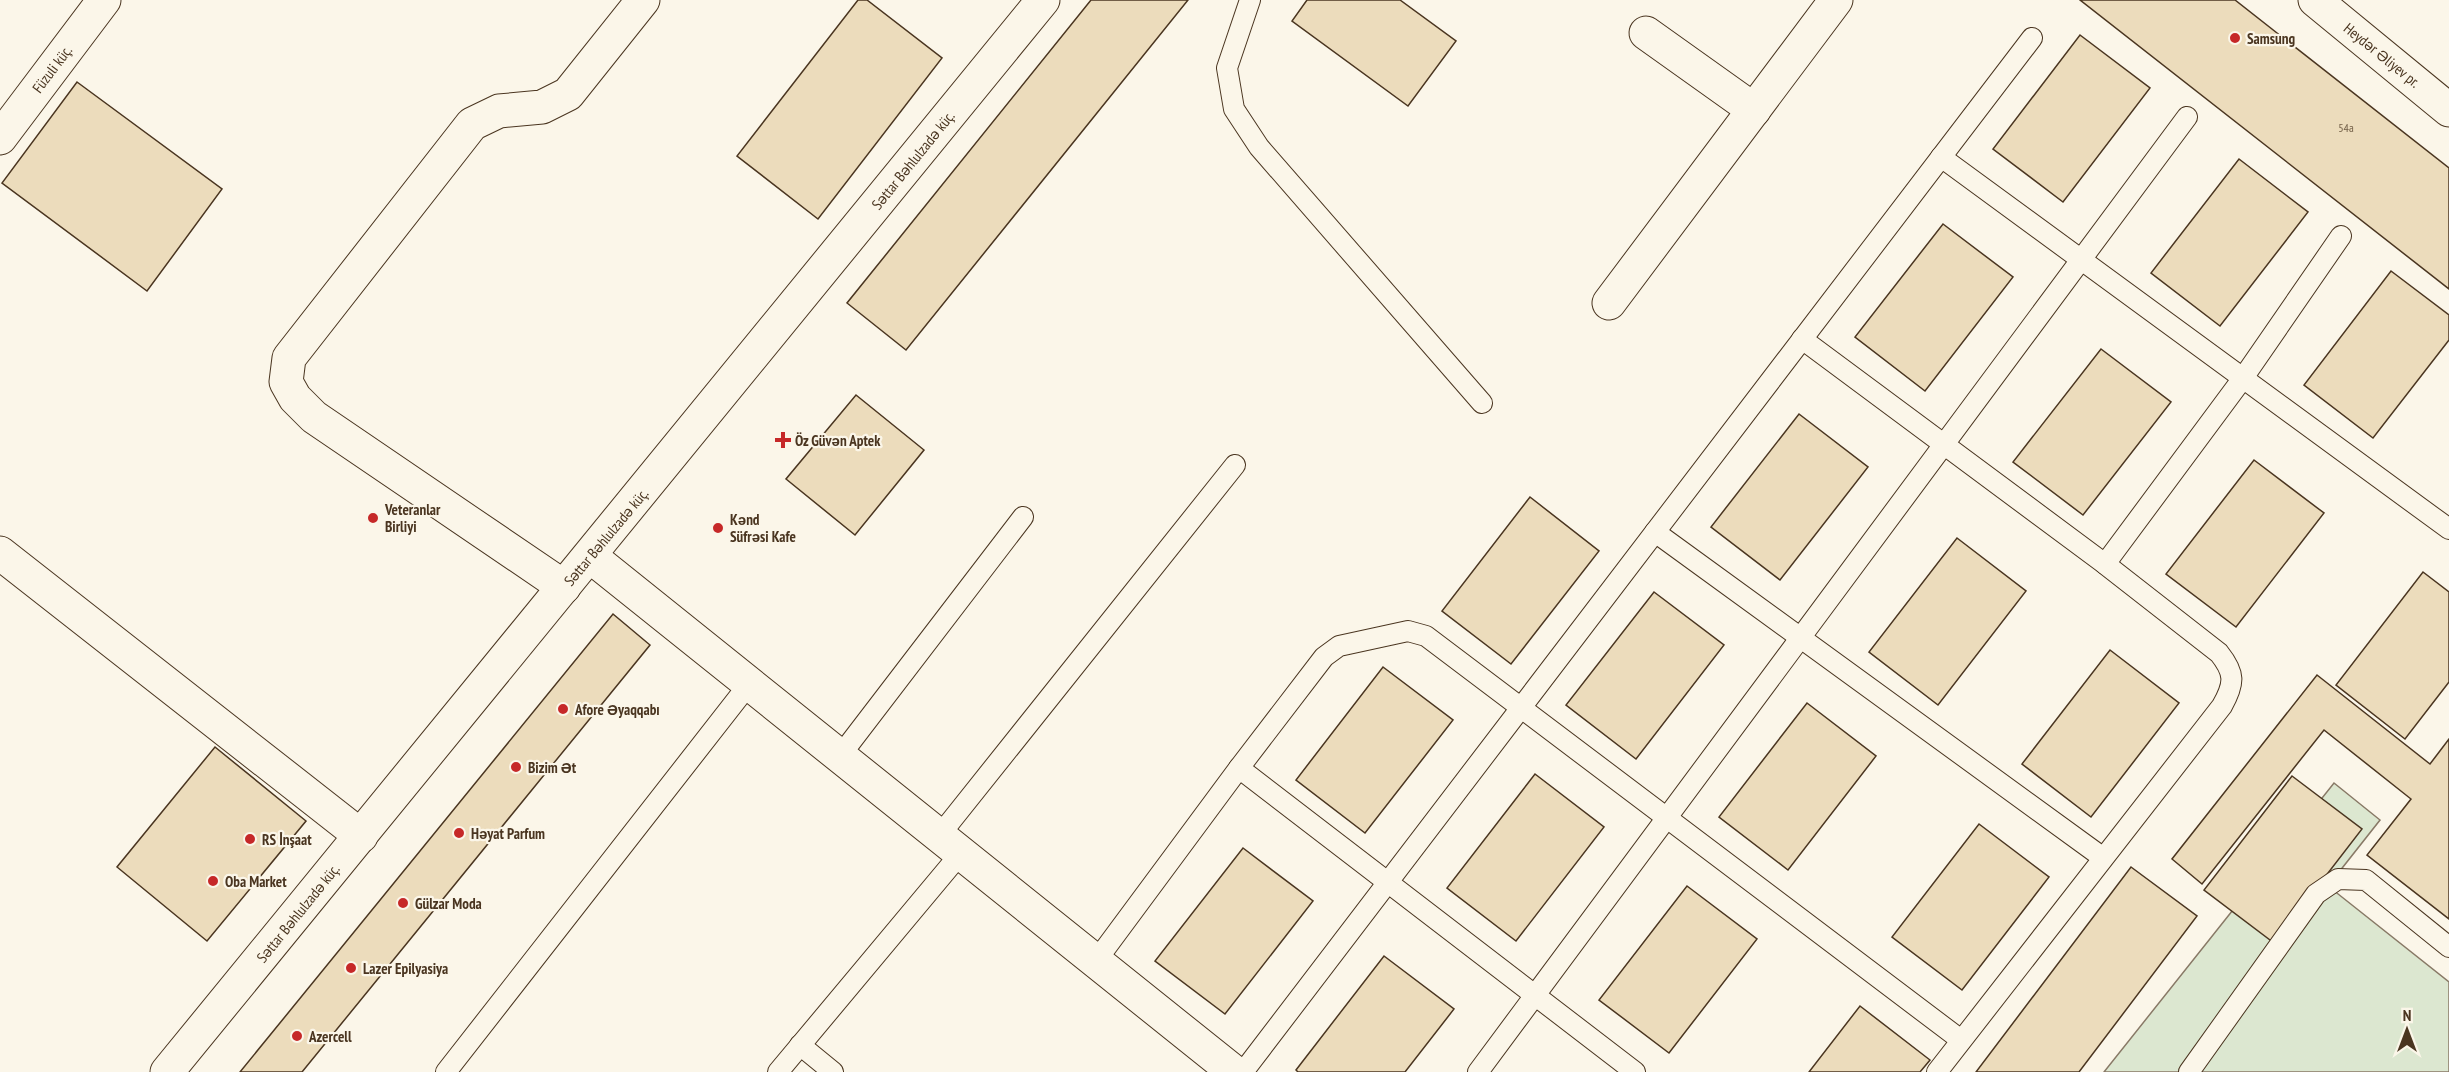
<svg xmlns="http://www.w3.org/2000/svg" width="2449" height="1072" font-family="'PT Sans Narrow',sans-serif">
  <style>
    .green { fill: #dce7d0; stroke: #887966; stroke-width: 1.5 }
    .building { fill: #ecdcbc; stroke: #4a3520; stroke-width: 1.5 }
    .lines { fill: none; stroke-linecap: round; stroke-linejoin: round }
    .lane-casing { stroke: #4a3520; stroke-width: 22 }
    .street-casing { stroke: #4a3520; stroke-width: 35 }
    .secondary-casing { stroke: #4a3520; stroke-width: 35 }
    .lane { stroke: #fbf6e9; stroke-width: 20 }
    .street { stroke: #fbf6e9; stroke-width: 33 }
    .secondary { stroke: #fbf6e9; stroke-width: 33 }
    .poi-dot { fill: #c62828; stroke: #fbf6e9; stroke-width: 2 }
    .labels { text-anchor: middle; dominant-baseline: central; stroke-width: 4.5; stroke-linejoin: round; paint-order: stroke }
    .number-label { font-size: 12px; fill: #725f47 }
    .poi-label { font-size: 15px; font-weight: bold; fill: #4a3520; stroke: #fbf6e9; text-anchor: start }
    .street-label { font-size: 15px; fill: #4a3520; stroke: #fbf6e9 }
  </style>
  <rect width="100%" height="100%" fill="#fbf6e9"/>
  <polygon class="green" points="2334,783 2380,820 2328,886 2449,982 2449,1072 2104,1072"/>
  <g class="building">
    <polygon points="858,0 867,0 942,58 818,219 737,156"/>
    <polygon points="1091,0 1188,0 906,350 847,303"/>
    <polygon points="1307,0 1400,0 1456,41 1408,106 1292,21"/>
    <polygon points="2080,0 2235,0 2449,168 2449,289"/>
    <polygon points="2080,35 2150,88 2063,202 1993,149"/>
    <polygon points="77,82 222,189 147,291 2,183"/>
    <polygon points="2239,159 2308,212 2220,326 2151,273"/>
    <polygon points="1943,224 2013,277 1925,391 1855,337"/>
    <polygon points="2391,271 2449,315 2449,340 2373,438 2304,385"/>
    <polygon points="2101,349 2171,402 2083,515 2013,462"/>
    <polygon points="856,395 924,450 855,535 786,479"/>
    <polygon points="1799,414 1868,467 1780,580 1711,527"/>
    <polygon points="2254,460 2324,513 2236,627 2166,574"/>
    <polygon points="1530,497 1599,551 1511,664 1442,611"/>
    <polygon points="1957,538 2026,591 1938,705 1869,652"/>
    <polygon points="2423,572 2449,592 2449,682 2405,739 2336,685"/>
    <polygon points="1654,592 1724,645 1636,759 1566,705"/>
    <polygon points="613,614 650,645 302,1072 240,1072"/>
    <polygon points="2110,650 2179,703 2091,817 2022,764"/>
    <polygon points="1383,667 1453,720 1365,833 1296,780"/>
    <polygon points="2317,675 2430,764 2449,739 2449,919 2367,855 2411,799 2324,730 2202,884 2172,859"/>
    <polygon points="1807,703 1876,756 1788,870 1719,817"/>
    <polygon points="215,747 306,821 207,941 117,867"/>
    <polygon points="1535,774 1604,827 1516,941 1447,888"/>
    <polygon points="2292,776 2362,829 2274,943 2204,890"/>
    <polygon points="1979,824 2049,877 1962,990 1892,937"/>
    <polygon points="1243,848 1313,901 1225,1014 1155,961"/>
    <polygon points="2131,867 2197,916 2079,1072 1976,1072"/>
    <polygon points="1687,886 1757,939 1669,1053 1599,1000"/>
    <polygon points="1384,956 1454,1009 1405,1072 1298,1072 1296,1070"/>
    <polygon points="1860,1006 1930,1060 1920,1072 1809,1072"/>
  </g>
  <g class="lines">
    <g class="lane-casing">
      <g id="lane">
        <polyline points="1250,0 1227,68 1234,109 1259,147 1482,403"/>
        <polyline points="1941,157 2449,529"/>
        <path d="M1802 339 2105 564 2219 653C2235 673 2235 683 2222 706L1937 1072"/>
        <polyline points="1655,532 2102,857"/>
        <polyline points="2105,564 2243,378 2341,236"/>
        <polyline points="840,756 1023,517"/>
        <polyline points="1239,768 1635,1072"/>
        <polyline points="939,836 1235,465"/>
        <polyline points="1096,961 1239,768 1324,657 1339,646 1408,631 1426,636 1961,1040"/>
        <polyline points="800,1045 833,1072"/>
        <polyline points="446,1072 749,684"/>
        <polyline points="778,1072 961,853"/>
        <polyline points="1243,1072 2032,38"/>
        <polyline points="1478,1072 2187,117"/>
        <polyline points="2189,1072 2316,894 2338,879 2366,880 2449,947"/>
      </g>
    </g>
    <g class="street-casing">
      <g id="street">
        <polyline points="1646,33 1754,110"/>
        <polyline points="0,138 104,0"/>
        <polyline points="1609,303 1836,0"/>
        <polyline points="0,553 361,836"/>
        <polyline points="590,556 1234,1072"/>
        <polyline points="564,587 314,417 295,398 286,382 289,358 472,124 499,111 542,107 568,94 643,0"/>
      </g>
    </g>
    <g class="secondary-casing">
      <g id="secondary">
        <polyline points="2315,0 2449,110"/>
        <polyline points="167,1072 1043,0"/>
      </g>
    </g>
    <use href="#lane" class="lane"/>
    <use href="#street" class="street"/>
    <use href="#secondary" class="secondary"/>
  </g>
  <g class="poi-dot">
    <circle cx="2235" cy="38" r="6"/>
    <path d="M780 431h6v6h6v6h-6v6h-6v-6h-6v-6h6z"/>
    <circle cx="373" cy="518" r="6"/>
    <circle cx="718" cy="528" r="6"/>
    <circle cx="563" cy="709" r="6"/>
    <circle cx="516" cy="767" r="6"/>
    <circle cx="459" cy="833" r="6"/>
    <circle cx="250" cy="839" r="6"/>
    <circle cx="213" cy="881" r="6"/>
    <circle cx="403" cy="903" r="6"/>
    <circle cx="351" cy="968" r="6"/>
    <circle cx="297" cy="1036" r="6"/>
  </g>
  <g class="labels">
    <g class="number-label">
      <text x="2346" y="127">54a</text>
    </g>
    <g class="poi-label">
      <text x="2247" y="38">Samsung</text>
      <text x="795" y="440">Öz Güvən Aptek</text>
      <text x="385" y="509">Veteranlar<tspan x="385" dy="17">Birliyi</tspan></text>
      <text x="730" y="519">Kənd<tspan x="730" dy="17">Süfrəsi Kafe</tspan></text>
      <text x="575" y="709">Afore Əyaqqabı</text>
      <text x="528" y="767">Bizim Ət</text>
      <text x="471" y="833">Həyat Parfum</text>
      <text x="262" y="839">RS İnşaat</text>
      <text x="225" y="881">Oba Market</text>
      <text x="415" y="903">Gülzar Moda</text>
      <text x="363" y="968">Lazer Epilyasiya</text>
      <text x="309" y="1036">Azercell</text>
    </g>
    <g class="street-label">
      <text transform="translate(2382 55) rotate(39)">Heydər Əliyev pr.</text>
      <text transform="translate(52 69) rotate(-53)">Füzuli küç.</text>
      <text transform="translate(913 160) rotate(-51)">Səttar Bəhlulzadə küç.</text>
      <text transform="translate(606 537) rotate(-50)">Səttar Bəhlulzadə küç.</text>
      <text transform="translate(298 913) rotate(-51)">Səttar Bəhlulzadə küç.</text>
    </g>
  </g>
  <g transform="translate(2407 1030)" stroke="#fbf6e9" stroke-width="4.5" paint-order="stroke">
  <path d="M0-4.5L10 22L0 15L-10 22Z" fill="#4a3520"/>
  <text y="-9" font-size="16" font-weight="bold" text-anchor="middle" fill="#4a3520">N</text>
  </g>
</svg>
